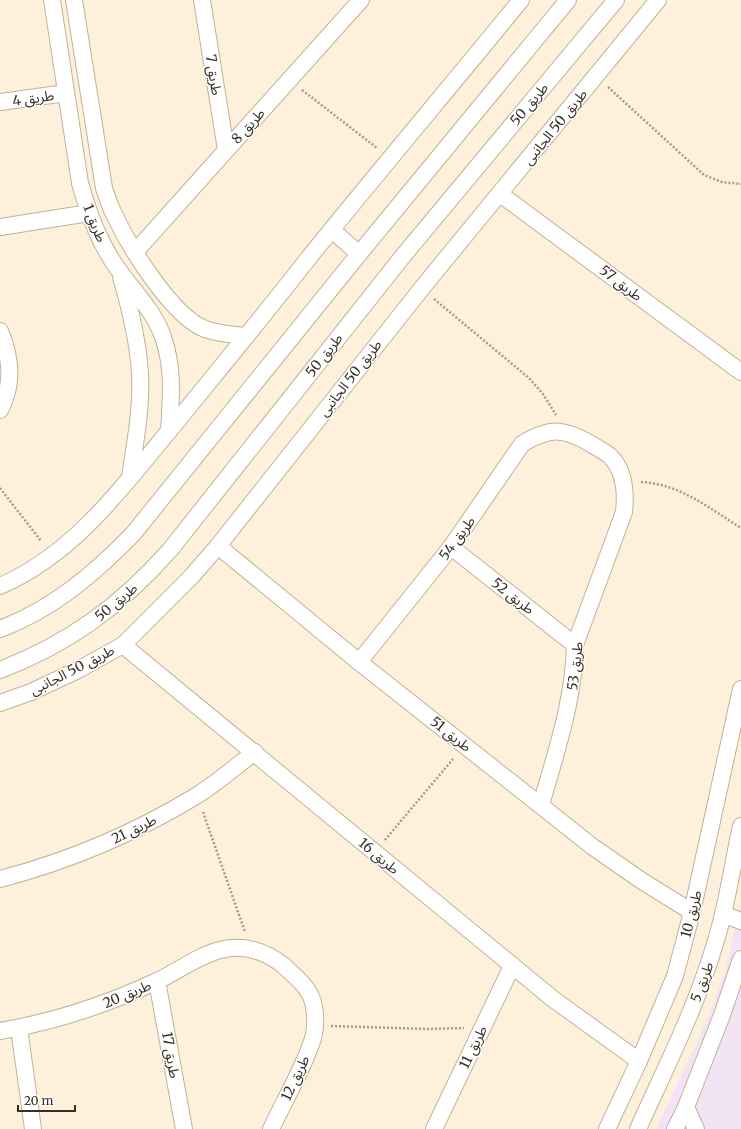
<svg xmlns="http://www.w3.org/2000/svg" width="741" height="1129" font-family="Merriweather,'Noto Sans Arabic',serif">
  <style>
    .commercial { fill: #f2e3f5 }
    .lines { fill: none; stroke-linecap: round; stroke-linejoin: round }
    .street-casing { stroke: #c1b199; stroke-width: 18 }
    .path { stroke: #a59a8a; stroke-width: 2.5; stroke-dasharray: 2 2; stroke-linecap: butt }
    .street { stroke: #fff; stroke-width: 16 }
    .labels { text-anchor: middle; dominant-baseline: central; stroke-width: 3; stroke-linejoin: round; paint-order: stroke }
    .street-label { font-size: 14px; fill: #373026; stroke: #fff }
  </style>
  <rect width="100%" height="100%" fill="#fef1dc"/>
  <polygon class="commercial" points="741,902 741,1129 656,1129 700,1036 714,1002 727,965"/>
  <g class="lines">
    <g class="street-casing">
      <g id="street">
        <path d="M52 0 80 183C89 215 100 245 120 272 135 293 154 311 163 337 174 368 171 399 169 431"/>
        <path d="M74 0 104 188C107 197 110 207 115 216 130 248 172 316 205 329 219 334 234 335 247 336"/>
        <polyline points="202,0 226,150"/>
        <polyline points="0,102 66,93"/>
        <polyline points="500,194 741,372"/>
        <polyline points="0,227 89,213"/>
        <polyline points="332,230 359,254"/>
        <polyline points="135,252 361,0"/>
        <path d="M121 277C130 308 138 340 140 373 142 408 135 443 130 477"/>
        <path d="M0 331C11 357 14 384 0 410"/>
        <polyline points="218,546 359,662 593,847 642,881 692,912"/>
        <polyline points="451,547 575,645"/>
        <path d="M0 586C77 553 126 482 178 420 221 367 265 314 307 260 377 173 450 87 521 0"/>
        <path d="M0 629C53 609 94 574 133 534L359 254 568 0"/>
        <polyline points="123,645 553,999 639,1061"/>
        <path d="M359 662 451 547 522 444C550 427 564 428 591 444 597 448 606 452 611 457 625 472 626 494 624 512L575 645C574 700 556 752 541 805"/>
        <path d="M0 670C70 643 120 606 170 550L403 256 616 0"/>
        <polyline points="0,703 31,692 78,670 123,645 191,577 218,546 422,288 658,0"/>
        <path d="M0 879C69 861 135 833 196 796 217 783 236 766 255 752"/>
        <polyline points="723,914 741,921"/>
        <polyline points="157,981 184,1129"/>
        <polyline points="19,1028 33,1129"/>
        <path d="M0 1031C54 1022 105 1005 155 982 177 972 197 956 220 950 243 944 265 951 283 965 291 973 302 981 308 991 317 1004 317 1030 311 1044 301 1073 284 1101 271 1129"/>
        <polyline points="686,1107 696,1129"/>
        <polyline points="434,1129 512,966"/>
        <polyline points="607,1129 639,1061 675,976 692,912 741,689"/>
        <path d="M638 1129C665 1069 695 1010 714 947 727 908 732 866 741 826"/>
        <polyline points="675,1129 686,1107 722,1015 741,959"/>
      </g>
    </g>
    <g class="path">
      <polyline points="608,87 704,175 722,182 741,184"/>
      <polyline points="302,90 377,148"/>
      <polyline points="434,299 529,378 543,394 556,415"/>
      <path d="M641 482C680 484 709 508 741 528"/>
      <polyline points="0,488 41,541"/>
      <polyline points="203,812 245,932"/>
      <polyline points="385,840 453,759"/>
      <polyline points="331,1026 427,1029 464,1028"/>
    </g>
    <use href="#street" class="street"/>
  </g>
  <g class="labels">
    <g class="street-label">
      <text transform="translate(214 75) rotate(81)">طريق 7</text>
      <text transform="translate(33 98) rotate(-8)">طريق 4</text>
      <text transform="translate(529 104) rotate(-50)">طريق 50</text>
      <text transform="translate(248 126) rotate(-48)">طريق 8</text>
      <text transform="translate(555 127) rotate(-51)">طريق 50 الجانبى</text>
      <text transform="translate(95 223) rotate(68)">طريق 1</text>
      <text transform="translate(621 283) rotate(37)">طريق 57</text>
      <text transform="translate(324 355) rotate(-52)">طريق 50</text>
      <text transform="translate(350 378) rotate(-52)">طريق 50 الجانبى</text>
      <text transform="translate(457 538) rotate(-54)">طريق 54</text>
      <text transform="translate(513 596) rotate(38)">طريق 52</text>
      <text transform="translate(116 602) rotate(-40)">طريق 50</text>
      <text transform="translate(575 666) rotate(-83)">طريق 53</text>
      <text transform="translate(72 670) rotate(-27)">طريق 50 الجانبى</text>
      <text transform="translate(451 734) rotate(38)">طريق 51</text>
      <text transform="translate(134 829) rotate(-26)">طريق 21</text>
      <text transform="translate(379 856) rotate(40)">طريق 16</text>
      <text transform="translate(691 914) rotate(-76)">طريق 10</text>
      <text transform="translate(702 982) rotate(-70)">طريق 5</text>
      <text transform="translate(127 994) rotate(-23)">طريق 20</text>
      <text transform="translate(473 1047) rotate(-64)">طريق 11</text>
      <text transform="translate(171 1055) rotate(80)">طريق 17</text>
      <text transform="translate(295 1078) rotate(-65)">طريق 12</text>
    </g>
  </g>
  <path d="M18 1105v6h57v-6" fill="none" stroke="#373026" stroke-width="2"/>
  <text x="24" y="1105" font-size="12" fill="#373026" stroke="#ffffff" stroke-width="3" paint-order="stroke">20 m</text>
</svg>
